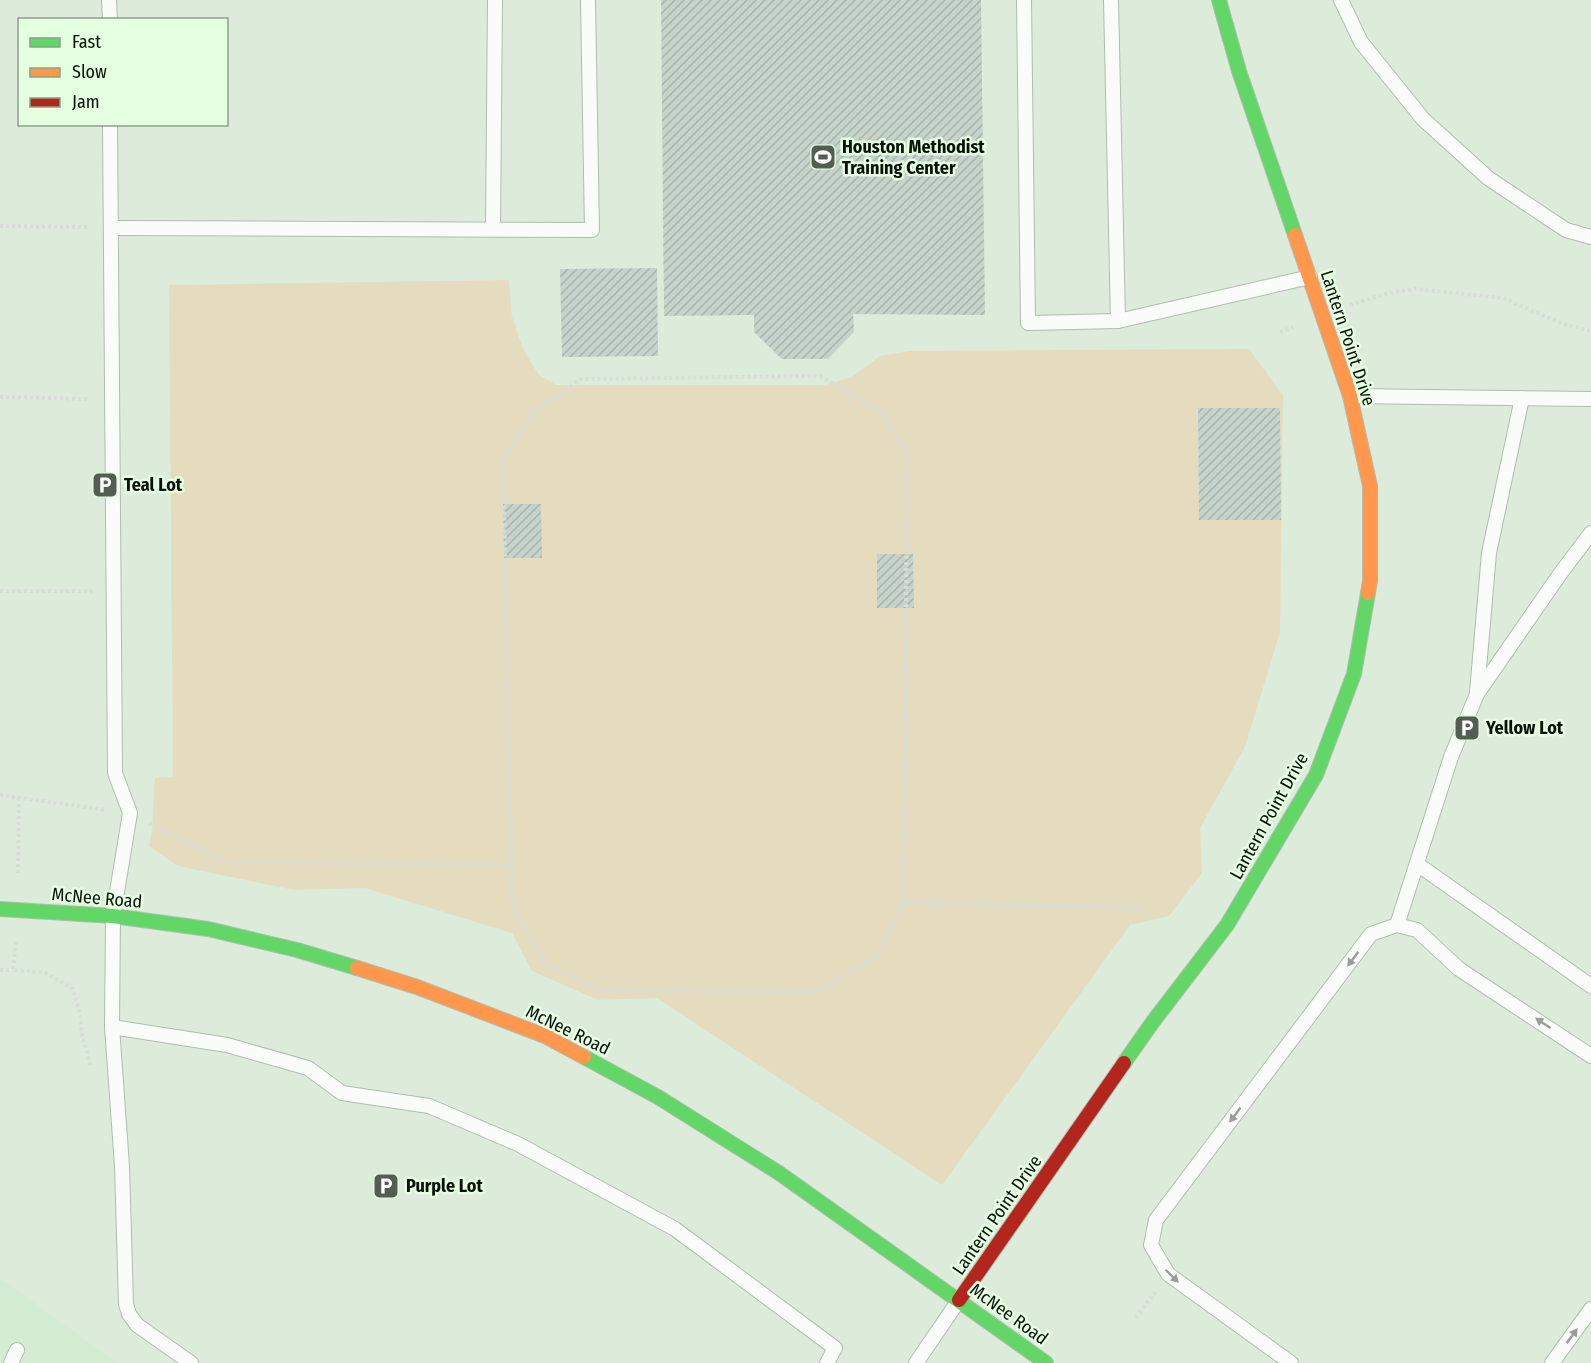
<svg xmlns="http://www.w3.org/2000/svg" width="1591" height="1363" font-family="'Fira Sans Condensed',sans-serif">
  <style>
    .built { fill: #d4ecd1 }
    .green { fill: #e5dcc0 }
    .building { fill: url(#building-hatch) }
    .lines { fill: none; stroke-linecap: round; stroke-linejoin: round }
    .lane-casing { stroke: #b1bcb0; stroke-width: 16 }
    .fast-casing { stroke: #b1bcb0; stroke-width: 16 }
    .slow-casing { stroke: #b1bcb0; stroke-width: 16 }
    .jam-casing { stroke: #b1bcb0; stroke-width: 16 }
    .path { stroke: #d8ddd7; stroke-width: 4; stroke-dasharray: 3 3; stroke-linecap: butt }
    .lane { stroke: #fafcfa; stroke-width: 14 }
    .fast { stroke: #63d668; stroke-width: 14 }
    .slow { stroke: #ff974d; stroke-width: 14 }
    .jam { stroke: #b3261e; stroke-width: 14 }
    .oneway { fill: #999e99 }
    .labels { text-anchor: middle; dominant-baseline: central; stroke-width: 5; stroke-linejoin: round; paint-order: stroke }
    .poi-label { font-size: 18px; font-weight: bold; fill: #081107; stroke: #e5ffe1; text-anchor: start }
    .street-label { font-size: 18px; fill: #081107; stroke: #e5ffe1 }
  </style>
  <defs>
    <pattern id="building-hatch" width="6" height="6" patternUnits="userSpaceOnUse" patternTransform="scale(1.5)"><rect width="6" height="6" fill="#c5d3ca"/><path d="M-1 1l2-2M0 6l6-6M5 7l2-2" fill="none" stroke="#a8b4ac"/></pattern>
  </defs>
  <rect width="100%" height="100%" fill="#ddebdb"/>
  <polygon class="built" points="0,1278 74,1332 118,1363 0,1363"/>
  <polygon class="green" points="509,280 512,317 524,351 539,375 556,385 825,385 852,377 880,356 909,351 1249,349 1283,395 1280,632 1245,747 1200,828 1202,873 1169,916 1130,925 942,1185 657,998 598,1000 532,971 512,933 365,888 294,890 178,866 149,846 152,831 155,778 173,777 169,285"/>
  <g class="building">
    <polygon points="661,0 981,0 985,315 853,314 854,332 828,359 782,359 754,332 754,315 664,316"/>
    <polygon points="657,268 658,356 562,357 560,269"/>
    <polygon points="1198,408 1280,408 1281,520 1199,520"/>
    <polygon points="503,504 541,504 542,558 504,558"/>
    <polygon points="877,554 913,554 914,608 877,608"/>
  </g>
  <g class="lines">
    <g class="lane-casing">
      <g id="lane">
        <polyline points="109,0 110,20"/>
        <polyline points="1024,0 1028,323 1118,321 1310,277"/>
        <polyline points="1111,0 1118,321"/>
        <polyline points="1341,0 1361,42 1423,119 1488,178 1566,230 1591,237"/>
        <polyline points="110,124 115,773 130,813 113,916 112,1027 122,1166 126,1304 129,1314 137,1325 191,1363"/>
        <polyline points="111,228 592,230 588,0"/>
        <polyline points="493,229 495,0"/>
        <polyline points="1350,396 1591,399"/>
        <polyline points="1477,692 1489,553 1522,398"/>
        <polyline points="1417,864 1591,986"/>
        <polyline points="1397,925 1451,757 1477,694 1560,574 1591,533"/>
        <polyline points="112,1027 227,1045 308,1068 342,1093 429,1106 518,1144 675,1229 835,1348 827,1363"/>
        <polyline points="11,1363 17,1350"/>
        <polyline points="916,1363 959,1300"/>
        <polyline points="1291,1363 1168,1274 1151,1245 1156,1220 1371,934 1397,925 1417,930 1459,969 1591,1056"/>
        <polyline points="1552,1363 1591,1309"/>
      </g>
    </g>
    <g class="fast-casing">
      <g id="fast">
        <polyline points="1219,0 1239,71 1295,235"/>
        <polyline points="0,909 113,916 208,929 297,950 357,968"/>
        <polyline points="584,1057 658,1097 779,1173 1046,1363"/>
        <polyline points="1124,1063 1152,1023 1227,925 1316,775 1354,674 1368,593"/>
      </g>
    </g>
    <g class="slow-casing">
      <g id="slow">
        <polyline points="1295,235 1350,396 1370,486 1370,581 1368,593"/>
        <polyline points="357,968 417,987 545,1036 584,1057"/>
      </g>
    </g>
    <g class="jam-casing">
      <polyline id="jam" points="959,1300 1124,1063"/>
    </g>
    <g class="path">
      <polyline points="0,226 89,227"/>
      <polyline points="1350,305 1388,293 1415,289 1503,298 1563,324 1591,331"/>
      <polyline points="1280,332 1293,327"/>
      <polygon points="820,376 878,410 907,453 904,902 877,956 816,992 600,990 546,964 512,905 503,459 533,412 581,379"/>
      <polyline points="0,397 90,399"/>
      <polyline points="0,591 92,591"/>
      <polyline points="0,795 106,810"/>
      <polyline points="149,823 223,862 511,865"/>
      <polyline points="18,873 19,798"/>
      <polyline points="904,902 1141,908"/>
      <polyline points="16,942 13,970 46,973 73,989 80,1014 82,1036 91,1067"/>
      <polyline points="0,970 13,970"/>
      <polyline points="1136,1318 1155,1292"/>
    </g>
    <use href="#lane" class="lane"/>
    <use href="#fast" class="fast"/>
    <use href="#slow" class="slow"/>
    <use href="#jam" class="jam"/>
  </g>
  <defs><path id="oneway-solid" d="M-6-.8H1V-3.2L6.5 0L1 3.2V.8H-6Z" transform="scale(1.5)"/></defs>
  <g class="oneway">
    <use href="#oneway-solid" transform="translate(1353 959) rotate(127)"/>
    <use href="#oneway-solid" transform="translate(1543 1023) rotate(-146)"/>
    <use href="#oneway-solid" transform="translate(1235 1115) rotate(127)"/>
    <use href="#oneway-solid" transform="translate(1172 1276) rotate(44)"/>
    <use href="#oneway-solid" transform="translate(1572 1336) rotate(-54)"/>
  </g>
  <defs>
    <g id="stadium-square" transform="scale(1.35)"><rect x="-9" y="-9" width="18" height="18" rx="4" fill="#535d51" stroke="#e5ffe1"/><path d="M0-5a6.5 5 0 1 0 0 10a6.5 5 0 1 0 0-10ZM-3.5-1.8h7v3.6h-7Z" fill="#fff"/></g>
    <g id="parking-square" transform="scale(1.35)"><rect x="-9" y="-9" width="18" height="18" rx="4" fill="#535d51" stroke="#e5ffe1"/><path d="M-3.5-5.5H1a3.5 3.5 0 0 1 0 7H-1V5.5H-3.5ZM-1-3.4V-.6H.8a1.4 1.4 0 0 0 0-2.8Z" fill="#fff"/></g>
  </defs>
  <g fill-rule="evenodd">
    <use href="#stadium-square" x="823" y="157"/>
    <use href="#parking-square" x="105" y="485"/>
    <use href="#parking-square" x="1467" y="728"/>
    <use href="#parking-square" x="386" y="1186"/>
  </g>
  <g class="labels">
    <g class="poi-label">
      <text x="842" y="147">Houston Methodist<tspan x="842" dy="21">Training Center</tspan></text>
      <text x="124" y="485">Teal Lot</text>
      <text x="1486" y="728">Yellow Lot</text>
      <text x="406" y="1186">Purple Lot</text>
    </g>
    <g class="street-label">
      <text transform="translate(1348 338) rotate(72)">Lantern Point Drive</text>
      <text transform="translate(1269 816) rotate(-61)">Lantern Point Drive</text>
      <text transform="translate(97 898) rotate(5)">McNee Road</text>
      <text transform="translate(568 1030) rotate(26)">McNee Road</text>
      <text transform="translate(997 1215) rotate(-55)">Lantern Point Drive</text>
      <text transform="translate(1009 1314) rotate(36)">McNee Road</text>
    </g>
  </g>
  <rect x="18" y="18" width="210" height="108" fill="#e5ffe1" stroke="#8da08a" stroke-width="1.5"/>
  <rect x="30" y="38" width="30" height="9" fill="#63d668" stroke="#8da08a" stroke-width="1.5"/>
  <text x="72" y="48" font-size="18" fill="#081107">Fast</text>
  <rect x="30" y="68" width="30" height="9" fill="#ff974d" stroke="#8da08a" stroke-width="1.5"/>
  <text x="72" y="78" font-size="18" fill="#081107">Slow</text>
  <rect x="30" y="98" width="30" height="9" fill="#b3261e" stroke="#8da08a" stroke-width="1.5"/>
  <text x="72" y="108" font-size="18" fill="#081107">Jam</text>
</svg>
